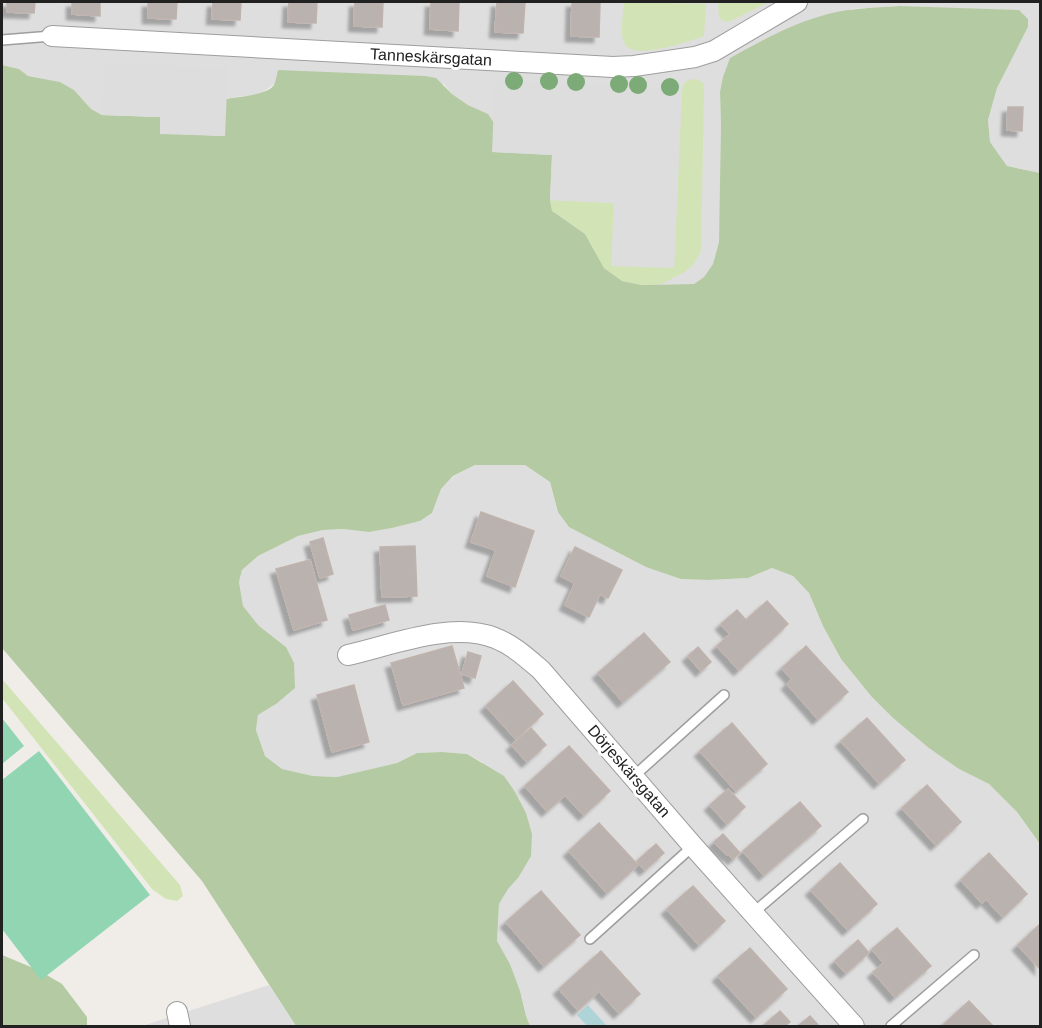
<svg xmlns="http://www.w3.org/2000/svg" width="1042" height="1028" font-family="Arial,sans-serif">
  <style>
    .residential { fill: #dfdede }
    .grass { fill: #d2e4b6 }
    .forest { fill: #b4caa3 }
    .pitch { fill: #91d5b2 }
    .parking { fill: #ddd }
    .water { fill: #afd4d8 }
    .building { fill: #b9b2af; stroke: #c0b3ad; stroke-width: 1.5; filter: url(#shadow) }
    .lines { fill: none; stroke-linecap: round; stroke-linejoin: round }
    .lane-casing { stroke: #9e9e9e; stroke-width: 12 }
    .street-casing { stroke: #9e9e9e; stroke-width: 22 }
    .lane { stroke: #fff; stroke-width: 9 }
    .street { stroke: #fff; stroke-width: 20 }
    .tree { fill: #7cab77 }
    .labels { text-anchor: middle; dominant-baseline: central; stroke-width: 6; stroke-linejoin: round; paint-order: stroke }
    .street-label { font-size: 16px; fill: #212121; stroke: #fff }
  </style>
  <defs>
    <filter id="shadow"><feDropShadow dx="-5.5" dy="5.5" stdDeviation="1.5" flood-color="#0004"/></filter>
  </defs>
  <rect width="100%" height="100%" fill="#f0ede9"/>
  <g class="residential">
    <polygon points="2,2 1040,2 1040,173 1007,166 990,142 988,120 997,88 1028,27 1019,11 900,6 851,9 720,92 721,125 720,220 719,242 713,264 704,277 694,284 642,285 552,211 550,200 492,152 488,114 468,105 452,94 444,84 274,84 260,94 102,115 91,109 74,90 60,82 28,76 19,69 2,65"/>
    <polygon points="475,465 525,465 550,482 558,512 664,572 681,579 708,580 748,578 772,568 793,576 809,593 823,626 841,659 871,696 893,718 959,769 989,784 1017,812 1040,844 1040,1026 530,1026 526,1016 520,991 510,964 497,941 499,904 508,889 518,878 482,762 467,754 442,752 417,753 397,763 337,777 313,776 282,769 265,756 256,730 258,715 276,704 286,647 259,626 243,606 239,582 242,570 258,556 298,536 323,530 343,529 369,532 392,528 420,521 432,513 441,489 454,476"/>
    <polygon points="269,985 296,1026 142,1026"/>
  </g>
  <g class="grass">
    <path d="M624 2 706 4 704 36C689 41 633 62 624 43 620 35 623 12 624 2Z"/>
    <polygon points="718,2 769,2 731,21 726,22 719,18"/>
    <polygon points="693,79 699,80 704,84 704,92 701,251 694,264 685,272 661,284 642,285 622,281 604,268 585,234 552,211 550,200 614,203 674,268 682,89 685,82"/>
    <polygon points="2,679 180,885 183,896 177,901 166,899 152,889 2,698"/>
  </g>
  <g class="forest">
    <path d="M900 6 1019 10 1028 19V27L997 88 988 120 990 142 1007 166 1040 173V844L1017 812 989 784 959 769 929 748 893 718 871 696 841 659 823 626 809 593 793 576 772 568 748 578 708 580 681 579 646 567 569 527 558 512 550 482 525 465H475L453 476 441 489 432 513 420 521 392 528 369 532 343 529 323 530 298 536 258 556 242 570 239 582 243 606 259 626 286 647 294 663 295 688 276 704 258 715 256 730 265 756 282 769 313 776 337 777 397 763 417 753 442 752 467 754 504 776 515 792 526 813 532 834 531 856 518 878 508 889 499 904 497 941 510 964 520 991 526 1016 530 1026H296L202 881 2 648V65L19 69 28 76 60 82 74 90 91 109 102 115 160 117V133L224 136 226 99C239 96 266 96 274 85 276 81 277 74 278 70L425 76 436 78 452 94 468 105 488 114 494 123 493 152 552 155 550 200 552 211 585 234 604 268 622 281 642 285 694 284 704 277 713 264 719 242 721 125 720 92 723 77 730 58C758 43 787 26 818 17 844 8 872 8 900 6Z"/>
    <polygon points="2,955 38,970 62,984 87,1017 87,1026 2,1026"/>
  </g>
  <g class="pitch">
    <polygon points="2,718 24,746 2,764"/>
    <polygon points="39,751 150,895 41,980 2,929 2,780"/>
  </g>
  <g class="parking">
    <polygon points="104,63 228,68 225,136 160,134 160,117 102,115"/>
    <polygon points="495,81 682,89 674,268 611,266 614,203 550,200 552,155 492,152"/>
  </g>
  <polygon class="water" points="588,1005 607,1026 587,1026 577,1015"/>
  <g class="building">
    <polygon points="7,2 35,2 34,13 7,12"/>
    <polygon points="72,2 100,2 100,16 72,14"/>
    <polygon points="148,2 177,2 176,19 148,18"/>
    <polygon points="213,2 241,2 240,20 212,19"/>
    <polygon points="289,2 317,2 316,23 288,22"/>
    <polygon points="355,2 383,2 382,27 354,26"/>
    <polygon points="431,2 459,2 458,31 430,29"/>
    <polygon points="497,2 525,2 523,33 495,32"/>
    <polygon points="572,2 600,2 599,37 571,36"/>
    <polygon points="1008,107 1023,107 1022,131 1007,130"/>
    <polygon points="481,512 534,531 515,587 487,576 496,550 471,542"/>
    <polygon points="323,538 333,574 320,578 310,542"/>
    <polygon points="415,546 417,596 382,597 380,547"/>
    <polygon points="575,547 622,570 608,598 600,594 589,617 565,605 575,583 561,576"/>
    <polygon points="310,560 327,620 294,630 276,569"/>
    <polygon points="767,601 788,624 739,670 717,646 730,634 721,624 737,610 746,620"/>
    <polygon points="385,605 389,620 353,630 349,615"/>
    <polygon points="644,633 670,662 623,702 598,673"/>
    <polygon points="452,646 464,688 403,705 391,663"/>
    <polygon points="806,646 848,692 818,719 787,684 792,679 782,668"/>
    <polygon points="698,647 711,662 701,671 688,656"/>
    <polygon points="468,652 481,656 475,678 462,674"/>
    <polygon points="513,681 543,714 516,739 486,706"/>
    <polygon points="354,685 369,742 332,752 317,695"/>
    <polygon points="867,718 905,760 879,783 841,741"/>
    <polygon points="732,723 767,764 736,791 700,751"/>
    <polygon points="531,728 546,745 527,762 512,745"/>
    <polygon points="569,746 610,791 584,815 565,795 547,811 525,786"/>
    <polygon points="927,785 961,822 936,845 902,808"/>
    <polygon points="728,789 745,807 727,824 710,805"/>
    <polygon points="800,802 821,826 764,875 743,851"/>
    <polygon points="599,823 638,865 607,893 569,851"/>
    <polygon points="723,834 740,853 733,859 728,854 727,855 714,842"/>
    <polygon points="656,844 664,853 645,870 637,861"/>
    <polygon points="989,853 1027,894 1003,917 986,899 982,903 961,880"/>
    <polygon points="840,863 877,904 848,930 811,890"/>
    <polygon points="693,886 725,921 699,945 667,909"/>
    <polygon points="541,891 580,935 544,966 506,922"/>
    <polygon points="1040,924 1040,969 1018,945"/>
    <polygon points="897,928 931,966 895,997 873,972 884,963 872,949"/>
    <polygon points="858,940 869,953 846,973 835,961"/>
    <polygon points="750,948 787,989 756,1017 718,976"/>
    <polygon points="601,951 640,994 619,1013 599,991 578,1010 559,989"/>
    <polygon points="969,1001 993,1026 942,1026"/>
    <polygon points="780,1011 790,1022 785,1026 763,1026"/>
    <polygon points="810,1016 819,1026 798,1026"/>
  </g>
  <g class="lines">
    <g class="lane-casing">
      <g id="lane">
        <polyline points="2,40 52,36"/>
        <polyline points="633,777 724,695"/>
        <polyline points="753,913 863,819"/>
        <polyline points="590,939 693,846"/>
        <polyline points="891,1026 974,955"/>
      </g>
    </g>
    <g class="street-casing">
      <g id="street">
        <polyline points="52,36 613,67 634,66 695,57 714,51 797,2"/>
        <path d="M348 655C392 645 451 621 495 638 513 645 527 658 541 670L693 846 854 1026"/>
        <polyline points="177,1012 180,1026"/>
      </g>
    </g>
    <use href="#lane" class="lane"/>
    <use href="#street" class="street"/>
  </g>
  <g class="tree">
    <circle cx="514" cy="81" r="9"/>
    <circle cx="549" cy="81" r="9"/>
    <circle cx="576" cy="82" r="9"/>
    <circle cx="619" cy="84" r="9"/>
    <circle cx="638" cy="85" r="9"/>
    <circle cx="670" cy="87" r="9"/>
  </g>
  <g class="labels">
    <g class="street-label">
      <text transform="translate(431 57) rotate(3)">Tanneskärsgatan</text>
      <text transform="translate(629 771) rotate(49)">Dörjeskärsgatan</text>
    </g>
  </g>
  <rect width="1042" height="1028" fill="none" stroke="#212121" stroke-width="6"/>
</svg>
